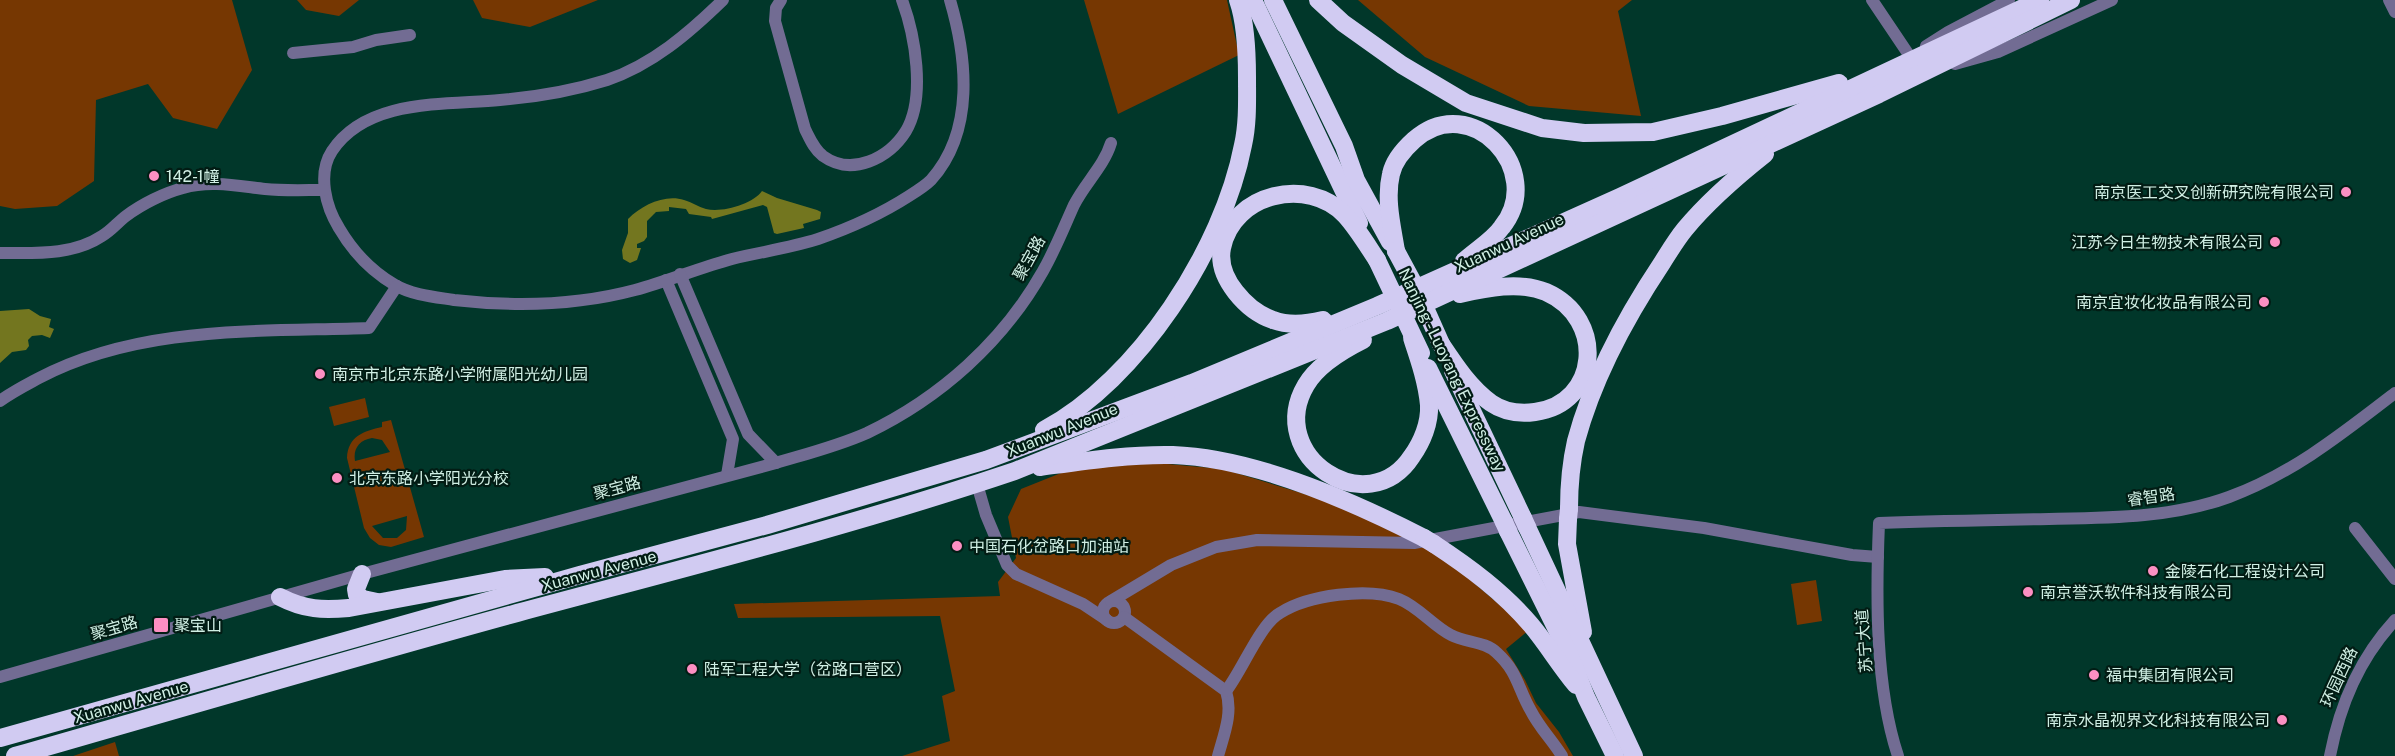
<svg xmlns="http://www.w3.org/2000/svg" width="2395" height="756" font-family="'Public Sans','Noto Sans SC',sans-serif">
  <style>
    .green { fill: #763702; fill-rule: evenodd }
    .water { fill: #73761f }
    .lines { fill: none; stroke-linecap: round; stroke-linejoin: round }
    .minor { stroke: #726c93; stroke-width: 12 }
    .highway { stroke: #d1cbf2; stroke-width: 18 }
    .highway-bridge { stroke: #d1cbf2; stroke-width: 18 }
    .poi-dot { fill: #fc8fc2; stroke: #021c14; stroke-width: 2 }
    .labels { text-anchor: middle; dominant-baseline: central; stroke-width: 4.5; stroke-linejoin: round; paint-order: stroke }
    .poi-label { font-size: 16px; fill: #d0efe4; stroke: #021c14; text-anchor: start }
    .street-label { font-size: 16px; fill: #d0efe4; stroke: #021c14 }
  </style>
  <rect width="100%" height="100%" fill="#01372a"/>
  <g class="green">
    <polygon points="0,0 232,0 252,70 217,129 173,118 148,84 96,100 94,181 57,206 15,209 0,206"/>
    <polygon points="297,0 359,0 339,16 306,10"/>
    <polygon points="473,0 598,0 530,27 482,18"/>
    <polygon points="1084,0 1227,0 1239,55 1118,114"/>
    <polygon points="1358,0 1632,0 1618,11 1641,116 1529,106 1425,57"/>
    <polygon points="365,398 369,417 334,426 329,407"/>
    <path d="M391 420 424 537 391 547 379 545 370 538 364 528 347 458C348 436 364 431 382 427V422ZM372 438 382 440 390 452 355 461C353 449 359 440 372 438ZM407 516 406 530 397 538H383L372 526Z"/>
    <polygon points="1145,462 1223,469 1347,507 1440,554 1529,630 1506,649 1525,680 1536,703 1559,732 1573,756 902,756 950,741 942,696 955,691 940,616 738,618 734,604 1000,596 998,582 1016,558 1008,517 1021,489 1071,469"/>
    <polygon points="1816,580 1822,621 1797,625 1791,584"/>
    <polygon points="115,742 119,756 73,756"/>
  </g>
  <g class="water">
    <path d="M762 191 777 198 817 210 821 212 820 219 803 224 804 228 777 234 774 233 767 207 763 205 712 219 711 217 689 214 686 209 669 207V211L656 212 647 221V237L644 241 637 244V248H641L637 260 630 263 623 259 622 250 628 233V219C642 205 665 194 684 200 692 202 698 207 706 209 722 213 753 204 762 191Z"/>
    <polygon points="29,309 40,316 51,319 49,327 54,329 50,338 42,335 32,336 28,340 29,346 26,350 12,352 0,363 0,311"/>
  </g>
  <g class="lines">
    <g class="minor">
      <path d="M723 0C689 33 652 65 607 80 572 91 536 97 500 100 446 105 367 98 332 151 317 174 326 207 339 228 353 252 371 271 395 285 412 295 435 297 454 300 516 307 575 306 635 290 668 281 699 268 732 259 760 252 790 248 818 239 850 228 881 214 909 196 917 191 925 186 931 180 975 131 967 58 950 0"/>
      <path d="M781 0 776 8 775 21 805 129C810 139 814 149 823 156 852 177 889 158 906 131 926 97 915 35 902 0"/>
      <polyline points="1872,0 1911,58"/>
      <polyline points="2389,0 2395,12"/>
      <polyline points="1926,46 1948,32 2009,0"/>
      <polyline points="293,53 353,47 376,40 410,35"/>
      <polyline points="1955,64 1998,52 2112,0"/>
      <path d="M0 253C34 253 72 256 102 236 111 231 118 222 126 216 142 204 164 193 183 188 210 180 238 186 265 189 284 191 305 190 324 190"/>
      <polyline points="680,274 748,434 776,463"/>
      <polyline points="666,280 733,439 727,475"/>
      <path d="M0 401C12 392 26 385 39 378 140 325 258 332 369 328L397 286"/>
      <polyline points="977,484 986,515 1007,565 1016,574 1083,604 1107,620"/>
      <polyline points="2355,528 2395,579"/>
      <circle cx="1114" cy="612" r="11"/>
      <polyline points="1111,601 1171,565 1216,547 1257,540 1414,543 1579,512 1704,528 1852,555 1878,557"/>
      <path d="M1124 617 1226 691C1233 713 1224 734 1218 756"/>
      <path d="M0 677 362 574 776 463C806 454 838 446 867 433 940 398 1003 342 1043 271 1055 250 1064 227 1074 205 1085 183 1104 166 1111 143"/>
      <path d="M1226 691C1242 671 1260 624 1280 613 1308 595 1368 587 1399 599 1419 607 1433 626 1451 635 1466 643 1485 641 1497 653 1518 672 1518 689 1531 711 1539 727 1552 740 1562 756"/>
      <path d="M1898 756C1875 687 1876 595 1879 523 1936 521 1992 520 2049 519 2109 518 2172 518 2229 497 2292 474 2343 433 2395 393"/>
      <path d="M2330 756C2340 704 2359 659 2395 620"/>
    </g>
    <g class="highway">
      <polyline points="1253,0 1359,223"/>
      <polyline points="1273,0 1344,146 1356,180 1390,242"/>
      <polyline points="1318,0 1343,23 1402,65 1466,103 1542,128 1584,133 1653,132 1722,116 1839,83"/>
      <path d="M1396 251C1392 226 1385 199 1391 174 1394 160 1404 149 1414 140 1471 89 1547 171 1502 227 1493 240 1476 250 1464 261"/>
      <path d="M1323 320C1307 324 1289 326 1273 320 1247 311 1216 278 1222 248 1233 193 1308 176 1345 215 1357 228 1367 245 1377 260"/>
      <path d="M1363 340C1343 350 1317 366 1306 385 1264 456 1368 524 1412 456 1422 442 1430 423 1429 405 1427 382 1419 359 1412 338"/>
      <path d="M1441 344C1455 365 1470 388 1491 403 1504 412 1520 414 1535 412 1599 404 1607 319 1546 292 1520 281 1486 288 1460 294"/>
      <polyline points="1428,368 1504,522"/>
      <polyline points="1453,371 1523,518"/>
      <path d="M1044 430C1138 380 1223 249 1243 145 1248 123 1247 100 1247 77 1247 53 1246 23 1238 0"/>
      <path d="M1040 467C1084 461 1129 454 1173 455 1254 458 1352 501 1424 538"/>
      <path d="M1569 509C1569 486 1571 463 1576 441 1593 378 1626 317 1662 263 1669 252 1676 240 1685 229 1709 200 1736 177 1765 154"/>
      <polyline points="1568,519 1567,544 1583,632"/>
      <polyline points="1527,527 1634,756"/>
      <polyline points="1508,531 1570,656 1586,697 1615,756"/>
      <path d="M1434 544C1469 567 1503 592 1531 625 1547 644 1560 666 1576 685"/>
      <polyline points="362,574 356,589 357,595 363,599 377,602"/>
      <path d="M280 597C305 610 323 610 349 608L505 579 545 577"/>
      <polyline points="0,738 580,575 767,525 986,460 1192,383 1377,306 1620,197 2040,0"/>
      <path d="M15 756C182 708 349 659 517 613 684 568 852 526 1015 471L1387 321 1879 94 2071 0"/>
    </g>
    <g class="highway-bridge">
      <polyline points="1396,251 1417,290 1441,344"/>
      <polyline points="1377,260 1421,353"/>
      <polyline points="1523,518 1527,527"/>
      <polyline points="1568,519 1569,509"/>
      <polyline points="1504,522 1508,531"/>
      <polyline points="1424,538 1434,544"/>
    </g>
  </g>
  <g class="poi-dot">
    <circle cx="154" cy="176" r="6"/>
    <circle cx="2346" cy="192" r="6"/>
    <circle cx="2275" cy="242" r="6"/>
    <circle cx="2264" cy="302" r="6"/>
    <circle cx="320" cy="374" r="6"/>
    <circle cx="337" cy="478" r="6"/>
    <circle cx="957" cy="546" r="6"/>
    <circle cx="2153" cy="571" r="6"/>
    <circle cx="2028" cy="592" r="6"/>
    <rect x="153" y="617" width="16" height="16" rx="3"/>
    <circle cx="692" cy="669" r="6"/>
    <circle cx="2094" cy="675" r="6"/>
    <circle cx="2282" cy="720" r="6"/>
  </g>
  <g class="labels">
    <g class="poi-label">
      <text x="166" y="176">142-1幢</text>
      <text x="2334" y="192" text-anchor="end">南京医工交叉创新研究院有限公司</text>
      <text x="2263" y="242" text-anchor="end">江苏今日生物技术有限公司</text>
      <text x="2252" y="302" text-anchor="end">南京宜妆化妆品有限公司</text>
      <text x="332" y="374">南京市北京东路小学附属阳光幼儿园</text>
      <text x="349" y="478">北京东路小学阳光分校</text>
      <text x="969" y="546">中国石化岔路口加油站</text>
      <text x="2165" y="571">金陵石化工程设计公司</text>
      <text x="2040" y="592">南京誉沃软件科技有限公司</text>
      <text x="174" y="625">聚宝山</text>
      <text x="704" y="669">陆军工程大学（岔路口营区）</text>
      <text x="2106" y="675">福中集团有限公司</text>
      <text x="2270" y="720" text-anchor="end">南京水晶视界文化科技有限公司</text>
    </g>
    <g class="street-label">
      <text transform="translate(1509 243) rotate(-25)">Xuanwu Avenue</text>
      <text transform="translate(1029 258) rotate(-61)">聚宝路</text>
      <text transform="translate(1452 370) rotate(64)">Nanjing - Luoyang Expressway</text>
      <text transform="translate(1062 430) rotate(-22)">Xuanwu Avenue</text>
      <text transform="translate(617 488) rotate(-15)">聚宝路</text>
      <text transform="translate(2151 497) rotate(-8)">睿智路</text>
      <text transform="translate(599 571) rotate(-15)">Xuanwu Avenue</text>
      <text transform="translate(114 628) rotate(-16)">聚宝路</text>
      <text transform="translate(1864 641) rotate(-94)">苏宁大道</text>
      <text transform="translate(2339 677) rotate(-65)">环园西路</text>
      <text transform="translate(131 702) rotate(-16)">Xuanwu Avenue</text>
    </g>
  </g>
</svg>
